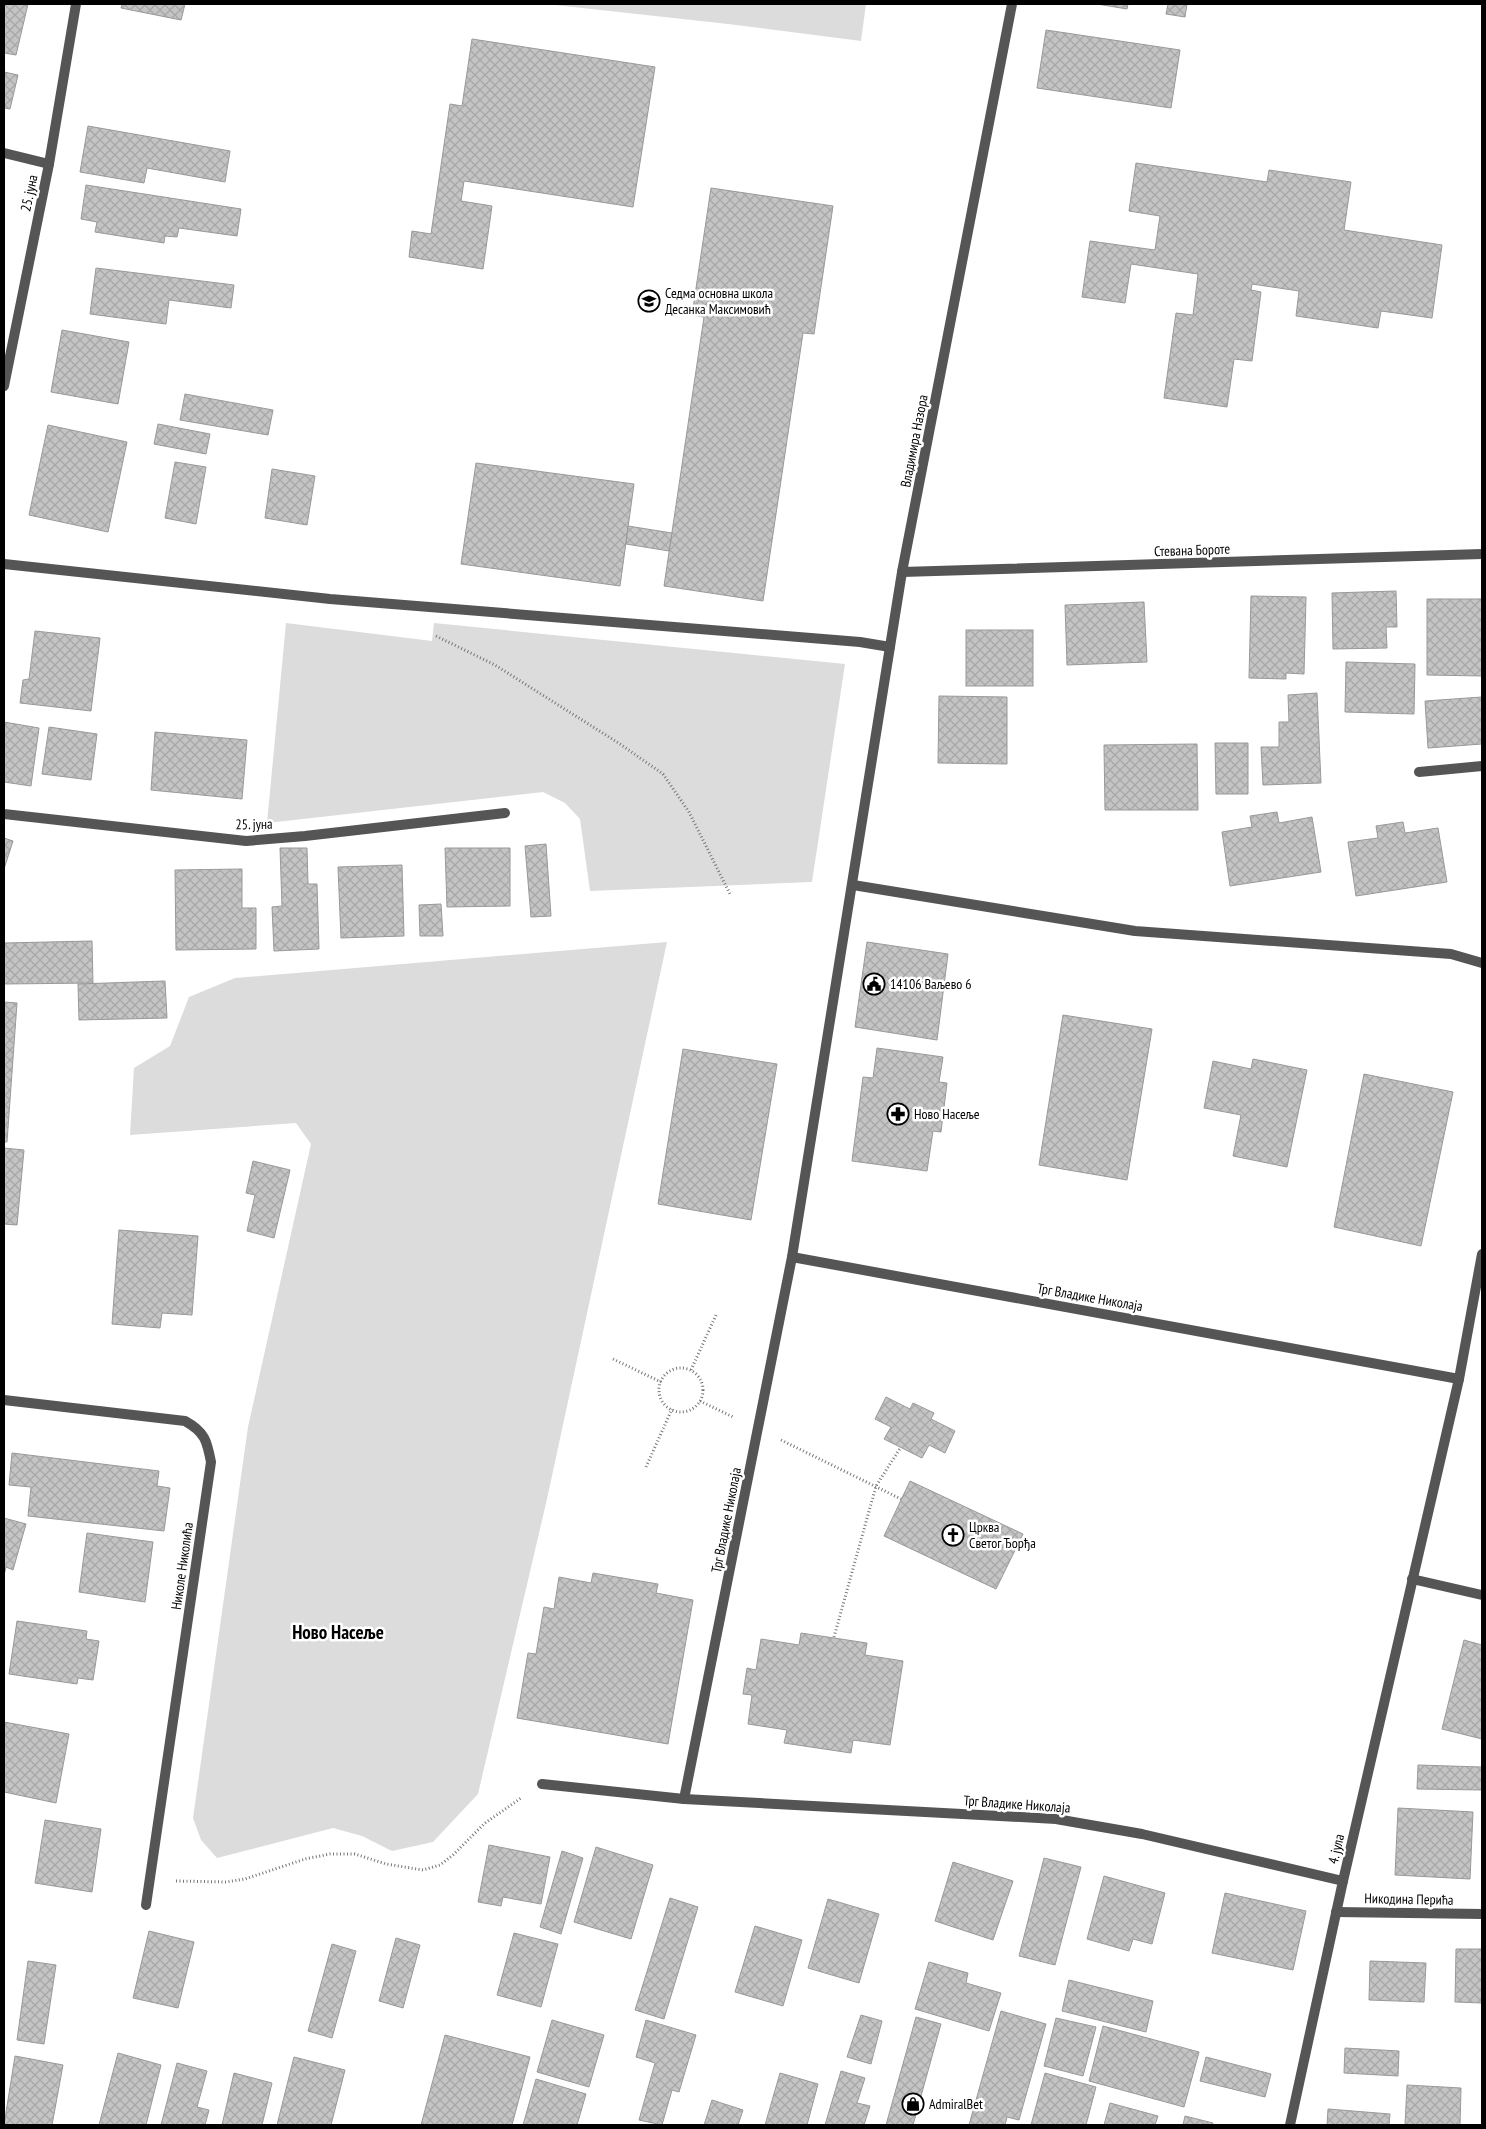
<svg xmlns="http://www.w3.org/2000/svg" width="1486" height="2129" font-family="'PT Sans Narrow',sans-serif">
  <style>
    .green { fill: #dcdcdc }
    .building { fill: url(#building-cross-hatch); stroke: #999 }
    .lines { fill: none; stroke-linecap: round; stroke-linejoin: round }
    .path { stroke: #777; stroke-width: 3; stroke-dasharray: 1 2.5; stroke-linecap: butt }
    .minor { stroke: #555; stroke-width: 10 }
    .tertiary { stroke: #555; stroke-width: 10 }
    .labels { text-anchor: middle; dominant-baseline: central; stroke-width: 5; stroke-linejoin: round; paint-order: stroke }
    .street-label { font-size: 14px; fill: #000; stroke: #fff }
    .poi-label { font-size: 14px; fill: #000; stroke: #fff; text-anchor: start }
    .district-label { font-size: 19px; font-weight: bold; fill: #000; stroke: #fff }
  </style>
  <defs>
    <pattern id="building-cross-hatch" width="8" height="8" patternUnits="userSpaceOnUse" patternTransform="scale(1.25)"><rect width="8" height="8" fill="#c4c4c4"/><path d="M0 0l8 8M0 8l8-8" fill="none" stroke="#a7a7a7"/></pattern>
  </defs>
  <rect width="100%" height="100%" fill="#fff"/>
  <g class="green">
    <polygon points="546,4 866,4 861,41 728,24"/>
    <polygon points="286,623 432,641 434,623 845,664 812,882 590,891 580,819 565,803 543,792 267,823"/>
    <polygon points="667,942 547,1499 478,1794 433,1842 392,1851 362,1836 333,1828 217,1858 201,1840 193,1818 248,1427 311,1144 296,1123 130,1135 134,1068 170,1046 189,997 235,978"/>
  </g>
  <g class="building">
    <polygon points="4,4 28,4 16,55 4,53"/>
    <polygon points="122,4 185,4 181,20 121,8"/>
    <polygon points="1097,4 1128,4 1127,9"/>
    <polygon points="1168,4 1187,4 1185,17 1166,14"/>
    <polygon points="1046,30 1180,50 1171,108 1037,88"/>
    <polygon points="472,39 655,67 633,207 464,181 461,201 492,206 483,269 409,257 412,231 431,234 450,104 462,106"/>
    <polygon points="4,72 18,75 10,109 4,108"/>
    <polygon points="88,126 230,151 225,182 147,168 144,183 80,172"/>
    <polygon points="1136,163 1267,182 1269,170 1351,182 1344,230 1442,245 1432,318 1381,311 1378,328 1296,316 1299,291 1252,284 1251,290 1261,292 1252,361 1234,359 1227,407 1164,398 1176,313 1193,315 1198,274 1131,264 1125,303 1082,297 1090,241 1155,250 1160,216 1129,211"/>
    <polygon points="86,185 241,209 237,236 179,228 177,237 165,236 164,243 95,232 97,222 81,219"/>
    <polygon points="711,188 833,206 814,334 803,333 763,601 664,586 704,317 692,315"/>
    <polygon points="96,268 234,285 231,308 169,300 166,324 90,314"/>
    <polygon points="62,330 129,342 118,404 51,392"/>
    <polygon points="185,394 273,410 268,435 180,420"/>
    <polygon points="158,424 210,434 206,454 154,444"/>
    <polygon points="48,425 127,442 108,532 29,515"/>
    <polygon points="175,462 206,467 196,524 165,518"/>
    <polygon points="476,463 634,484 620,586 461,564"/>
    <polygon points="272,469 315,476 307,525 265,518"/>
    <polygon points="628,526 672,533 669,551 626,544"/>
    <polygon points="1396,591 1397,627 1386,627 1387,648 1333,649 1332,593"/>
    <polygon points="1251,596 1306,597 1304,674 1286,673 1286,679 1249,678"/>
    <polygon points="1427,599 1482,599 1482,676 1427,675"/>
    <polygon points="1144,602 1147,662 1067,665 1065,605"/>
    <rect x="966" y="630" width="67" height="56"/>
    <polygon points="35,631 100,638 91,711 20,703 23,680 29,679"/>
    <polygon points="1346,662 1415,664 1414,714 1345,712"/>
    <polygon points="1317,693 1321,783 1263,785 1261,747 1279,747 1279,722 1289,722 1288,695"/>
    <polygon points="939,696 1007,697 1007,764 938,763"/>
    <polygon points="1482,697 1482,744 1428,748 1425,701"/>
    <polygon points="4,722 39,728 31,786 4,782"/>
    <polygon points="49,727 97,734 91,780 42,774"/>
    <polygon points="155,732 247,740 242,799 151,790"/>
    <polygon points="1215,743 1248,743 1248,794 1216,794"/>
    <polygon points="1197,744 1198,810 1105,810 1104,745"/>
    <polygon points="1277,812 1279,823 1312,817 1321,872 1230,886 1222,832 1252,827 1250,816"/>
    <polygon points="1403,822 1405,833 1438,828 1447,882 1356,896 1348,842 1378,838 1376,826"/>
    <polygon points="4,838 13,841 4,869"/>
    <polygon points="546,844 551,916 531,917 525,846"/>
    <polygon points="280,848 307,848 308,884 317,884 319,949 274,951 272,907 282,906"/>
    <polygon points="445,848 510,848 510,906 447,907"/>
    <polygon points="402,865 404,936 341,938 338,867"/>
    <polygon points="242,869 242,908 256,908 256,949 176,950 175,870"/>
    <polygon points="441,904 443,936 420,936 419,905"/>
    <polygon points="92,941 93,983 4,984 4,943"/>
    <polygon points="867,942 948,954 937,1040 855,1027"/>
    <polygon points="165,981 167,1018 79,1020 78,984"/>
    <polygon points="4,1002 17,1003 7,1142 4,1142"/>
    <polygon points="1063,1015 1152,1029 1127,1180 1039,1165"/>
    <polygon points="877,1048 943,1057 939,1082 947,1083 941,1132 933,1131 927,1171 852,1161 863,1077 873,1078"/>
    <polygon points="683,1049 777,1064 751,1220 658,1204"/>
    <polygon points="1253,1059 1307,1070 1287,1167 1233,1156 1241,1115 1204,1108 1213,1061 1251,1069"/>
    <polygon points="1364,1074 1453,1092 1421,1246 1334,1227"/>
    <polygon points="4,1148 24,1150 17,1225 4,1224"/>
    <polygon points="253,1161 290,1170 274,1238 247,1231 255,1195 246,1193"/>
    <polygon points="119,1230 198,1236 192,1315 162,1313 160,1328 112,1324"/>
    <polygon points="886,1397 910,1409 913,1403 934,1413 931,1419 955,1431 945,1453 929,1445 922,1458 884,1439 891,1427 875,1419"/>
    <polygon points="12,1453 159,1471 157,1486 170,1488 164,1531 28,1516 31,1487 9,1485"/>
    <polygon points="910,1481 1023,1534 996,1589 884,1536"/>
    <polygon points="4,1518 26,1524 13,1570 6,1567 4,1575"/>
    <polygon points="87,1533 153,1542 145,1602 79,1592"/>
    <polygon points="593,1573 658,1584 656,1593 693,1600 668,1744 517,1718 528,1653 536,1654 544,1607 554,1609 559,1577 591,1583"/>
    <polygon points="17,1621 87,1631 86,1639 99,1641 93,1680 78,1678 77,1684 9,1674"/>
    <polygon points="801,1633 867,1643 865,1655 903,1661 890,1745 853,1740 851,1753 784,1743 787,1730 748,1724 752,1695 743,1694 747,1668 756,1670 761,1639 799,1645"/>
    <polygon points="1464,1640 1482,1645 1482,1739 1442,1729"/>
    <polygon points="4,1722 69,1734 56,1803 4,1792"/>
    <polygon points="1418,1765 1482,1767 1482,1790 1417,1789"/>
    <polygon points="1398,1808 1473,1812 1470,1879 1395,1875"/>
    <polygon points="45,1820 101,1829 92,1892 35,1883"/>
    <polygon points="489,1845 550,1857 541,1904 503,1897 501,1906 478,1902"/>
    <polygon points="596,1847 653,1865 631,1939 574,1922"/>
    <polygon points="562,1851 583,1858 561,1934 540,1927"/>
    <polygon points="1044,1858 1081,1867 1055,1965 1019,1956"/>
    <polygon points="953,1862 1013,1881 993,1940 935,1921"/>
    <polygon points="1104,1876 1165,1893 1152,1944 1133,1939 1129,1951 1087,1939"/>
    <polygon points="1225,1893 1306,1911 1293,1970 1212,1953"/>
    <polygon points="670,1898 698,1907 664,2019 635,2010"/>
    <polygon points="828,1899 879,1914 859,1983 808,1968"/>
    <polygon points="755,1926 802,1940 783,2006 735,1992"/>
    <polygon points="149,1931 194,1942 178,2008 133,1998"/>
    <polygon points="514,1933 558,1944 541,2007 497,1995"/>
    <polygon points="396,1938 420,1945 403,2008 379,2001"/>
    <polygon points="332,1944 356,1951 332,2038 308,2031"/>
    <polygon points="1456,1949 1482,1949 1482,2003 1455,2002"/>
    <polygon points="28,1961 56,1965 44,2044 17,2040"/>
    <polygon points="1370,1961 1426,1963 1424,2002 1369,2000"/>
    <polygon points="929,1962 968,1973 966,1983 1001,1993 989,2031 915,2009"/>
    <polygon points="1069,1980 1153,2001 1146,2032 1062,2011"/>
    <polygon points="1001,2011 1046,2024 1019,2120 1007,2117 1005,2125 969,2125"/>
    <polygon points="861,2015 882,2021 871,2064 847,2057"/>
    <polygon points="916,2017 941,2024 913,2125 886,2125"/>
    <polygon points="1056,2018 1096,2027 1083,2076 1044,2066"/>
    <polygon points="552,2020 604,2035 589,2087 537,2072"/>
    <polygon points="646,2020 696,2035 679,2092 672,2090 662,2125 639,2120 655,2063 636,2057"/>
    <polygon points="1103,2026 1199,2052 1184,2107 1089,2081"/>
    <polygon points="445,2035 530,2057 512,2125 421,2125"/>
    <polygon points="1345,2048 1399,2051 1398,2076 1344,2073"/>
    <polygon points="118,2053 161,2065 146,2125 99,2125"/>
    <polygon points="15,2056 63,2065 52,2125 4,2125"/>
    <polygon points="294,2057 345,2070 331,2125 277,2125"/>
    <polygon points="1206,2057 1271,2074 1265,2097 1200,2081"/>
    <polygon points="177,2063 207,2071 197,2107 209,2110 205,2125 161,2125"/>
    <polygon points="841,2071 865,2078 857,2103 870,2106 864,2125 825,2125"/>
    <polygon points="234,2073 272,2083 262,2125 222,2125"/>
    <polygon points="780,2073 818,2084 807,2125 765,2125"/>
    <polygon points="1045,2073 1096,2087 1086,2125 1031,2125"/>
    <polygon points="536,2079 586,2094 577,2125 523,2125"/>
    <polygon points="1407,2085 1461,2088 1460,2125 1405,2125"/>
    <polygon points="712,2100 743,2110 738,2125 704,2125"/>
    <polygon points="1110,2103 1158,2116 1155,2125 1104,2125"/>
    <polygon points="1328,2109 1390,2114 1389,2125 1327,2125"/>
    <polygon points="1185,2116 1213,2123 1212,2125 1183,2125"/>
  </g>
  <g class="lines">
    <g class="path">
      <polyline points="436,636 495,665 620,744 663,774 689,812 731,896"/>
      <polyline points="613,1359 661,1382"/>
      <circle cx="681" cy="1390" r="22"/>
      <polyline points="691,1370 716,1315"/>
      <polyline points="700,1401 733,1417"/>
      <polyline points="781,1440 901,1499"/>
      <polyline points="646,1467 672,1409"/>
      <polyline points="834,1637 876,1486 901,1447"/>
      <polyline points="176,1881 226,1882 245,1879 305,1859 330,1854 355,1854 386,1864 423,1870 440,1865 453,1855 485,1823 521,1798"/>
    </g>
    <g class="minor">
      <polyline points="4,153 49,164"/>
      <polyline points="4,564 330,599 860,642 890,647"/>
      <polyline points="902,572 1482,554"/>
      <polyline points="1419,772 1482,766"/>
      <polyline points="4,814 246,841 305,836 505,813"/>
      <polyline points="853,885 1135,931 1451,954 1482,963"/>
      <polyline points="792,1257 1459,1379"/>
      <path d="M4 1400 185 1421C205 1432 207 1441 211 1462L146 1905"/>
      <polyline points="1412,1579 1482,1595"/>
      <polyline points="542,1784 684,1799 1056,1819 1142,1834 1343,1881"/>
      <polyline points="684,1799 792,1257 902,572 1012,4"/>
      <polyline points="1336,1912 1482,1914"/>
      <polyline points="1290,2125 1343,1881 1459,1379 1482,1254"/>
    </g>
    <polyline class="tertiary" points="4,386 49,164 76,4"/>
  </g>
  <defs>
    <g id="school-ring" transform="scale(1.125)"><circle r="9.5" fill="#fff" stroke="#000" stroke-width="1.5"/><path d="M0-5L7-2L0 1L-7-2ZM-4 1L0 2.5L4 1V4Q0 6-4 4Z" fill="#000"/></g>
    <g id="civic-ring" transform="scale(1.125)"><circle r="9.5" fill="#fff" stroke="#000" stroke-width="1.5"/><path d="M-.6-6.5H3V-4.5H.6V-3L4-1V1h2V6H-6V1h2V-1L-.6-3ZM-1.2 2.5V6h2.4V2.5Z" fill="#000"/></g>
    <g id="pharmacy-ring" transform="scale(1.125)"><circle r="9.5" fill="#fff" stroke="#000" stroke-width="1.5"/><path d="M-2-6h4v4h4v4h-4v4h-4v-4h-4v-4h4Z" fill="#000"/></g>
    <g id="church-ring" transform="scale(1.125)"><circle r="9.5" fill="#fff" stroke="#000" stroke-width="1.5"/><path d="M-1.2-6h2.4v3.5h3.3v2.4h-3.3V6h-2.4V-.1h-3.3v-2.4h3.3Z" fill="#000"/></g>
    <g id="shop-ring" transform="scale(1.125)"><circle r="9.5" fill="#fff" stroke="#000" stroke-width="1.5"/><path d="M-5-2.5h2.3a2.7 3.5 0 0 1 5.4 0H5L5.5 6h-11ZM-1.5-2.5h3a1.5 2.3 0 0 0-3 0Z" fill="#000"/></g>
  </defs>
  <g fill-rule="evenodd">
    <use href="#school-ring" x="649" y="301"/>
    <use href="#civic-ring" x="874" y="984"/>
    <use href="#pharmacy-ring" x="898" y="1114"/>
    <use href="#church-ring" x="953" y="1535"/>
    <use href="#shop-ring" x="913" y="2104"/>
  </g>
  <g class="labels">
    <g class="street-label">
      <text transform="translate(29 193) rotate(-78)">25. јуна</text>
      <text transform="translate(914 441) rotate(-79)">Владимира Назора</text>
      <text transform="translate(1192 550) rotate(-2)">Стевана Бороте</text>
      <text transform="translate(254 824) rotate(-1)">25. јуна</text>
      <text transform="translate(1090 1297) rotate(10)">Трг Владике Николаја</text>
      <text transform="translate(726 1520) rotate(-79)">Трг Владике Николаја</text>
      <text transform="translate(182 1566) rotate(-82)">Николе Николића</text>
      <text transform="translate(1017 1804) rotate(4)">Трг Владике Николаја</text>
      <text transform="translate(1336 1849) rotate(-77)">4. јула</text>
      <text transform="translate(1409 1899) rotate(1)">Никодина Перића</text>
    </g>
    <g class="poi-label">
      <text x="665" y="293">Седма основна школа<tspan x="665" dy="16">Десанка Максимовић</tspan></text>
      <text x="890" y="984">14106 Ваљево 6</text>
      <text x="914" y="1114">Ново Насеље</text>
      <text x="969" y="1527">Црква<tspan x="969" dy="16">Светог Ђорђа</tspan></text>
      <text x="929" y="2104">AdmiralBet</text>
    </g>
    <g class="district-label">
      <text x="338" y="1632">Ново Насеље</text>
    </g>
  </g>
  <rect width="1486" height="2129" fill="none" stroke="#000000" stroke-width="10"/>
</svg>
